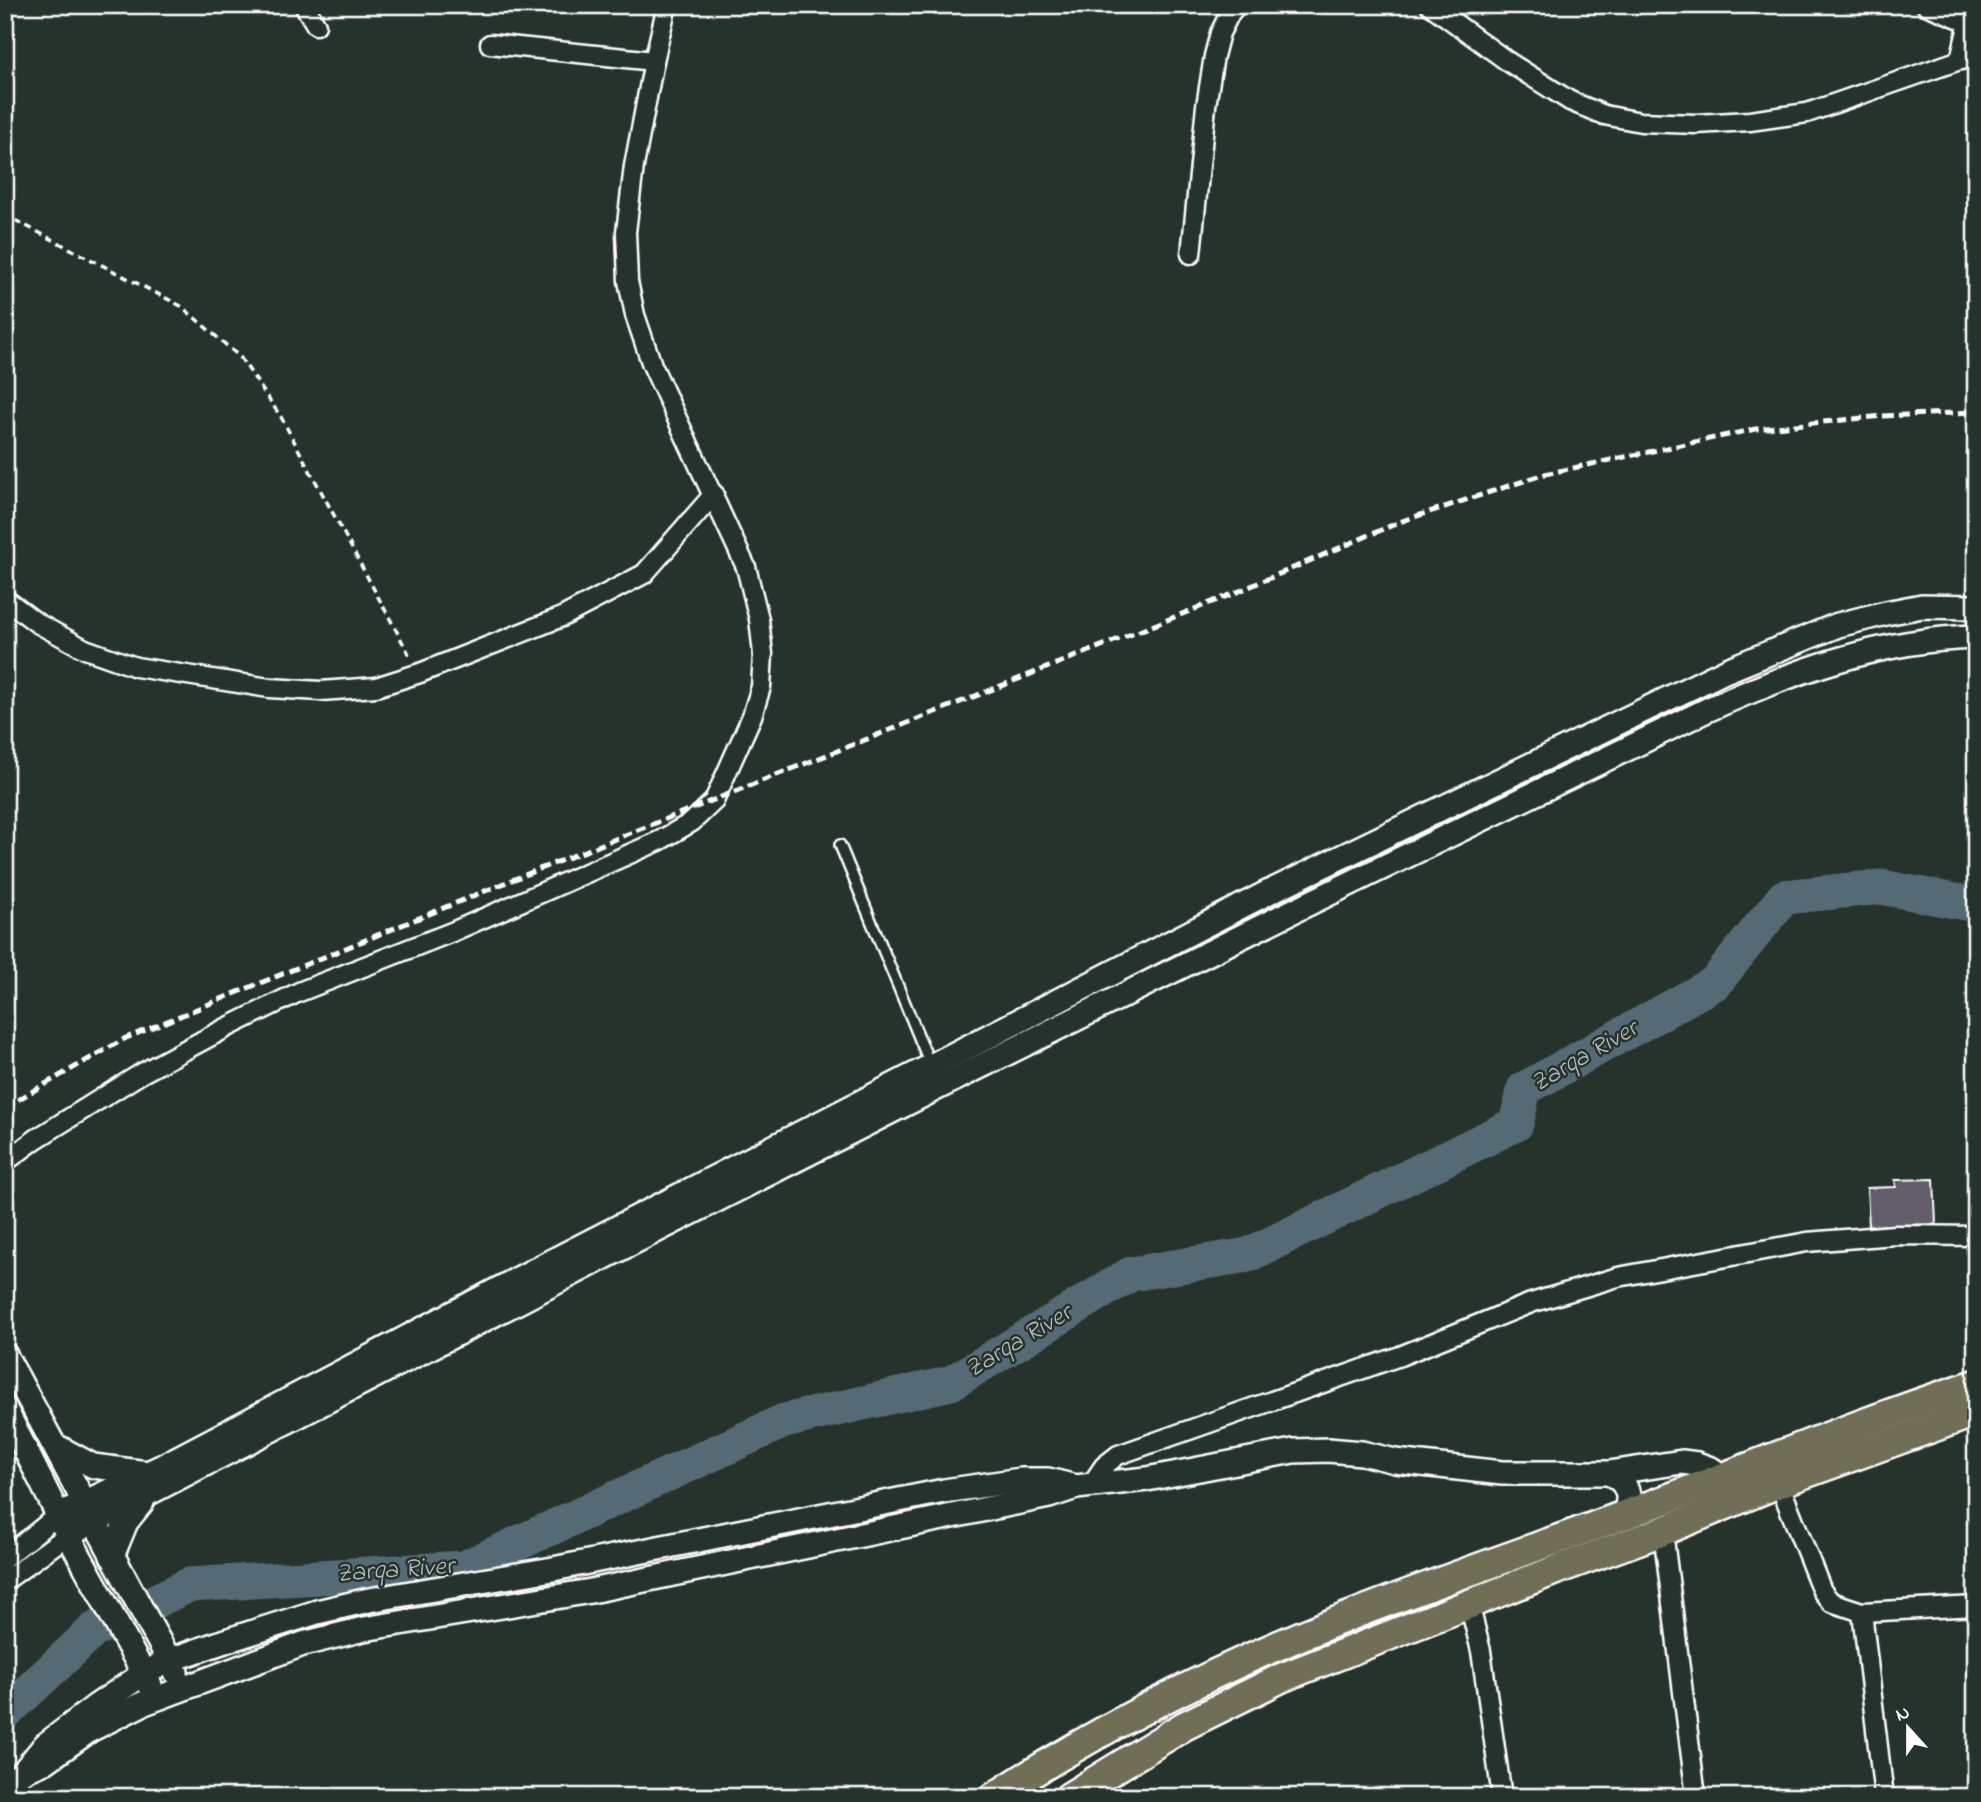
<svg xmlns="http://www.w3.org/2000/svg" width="1981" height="1802" font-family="'Indie Flower',sans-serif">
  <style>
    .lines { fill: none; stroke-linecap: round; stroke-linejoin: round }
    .river { stroke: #566b74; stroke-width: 35 }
    .building { fill: #625d67; stroke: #fff; stroke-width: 2 }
    .service-casing { stroke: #fff; stroke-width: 14 }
    .minor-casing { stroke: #fff; stroke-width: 23 }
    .tertiary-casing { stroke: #fff; stroke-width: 28 }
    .primary-casing { stroke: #fff; stroke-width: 33 }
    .path { stroke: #fff; stroke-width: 3.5; stroke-dasharray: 7 5; stroke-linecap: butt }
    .service { stroke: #26332d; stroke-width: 9 }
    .minor { stroke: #26332d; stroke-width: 18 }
    .tertiary { stroke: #26332d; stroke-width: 23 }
    .primary { stroke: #716e59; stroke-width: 28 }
    .rail { stroke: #fff; stroke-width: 5; stroke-dasharray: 10 5; stroke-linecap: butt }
    .labels { text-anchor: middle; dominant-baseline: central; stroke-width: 5; stroke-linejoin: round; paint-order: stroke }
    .water-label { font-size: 26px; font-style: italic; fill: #b3bcc0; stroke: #26332d }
  </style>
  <rect width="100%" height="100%" fill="#26332d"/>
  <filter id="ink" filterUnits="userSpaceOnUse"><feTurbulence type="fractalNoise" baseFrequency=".0143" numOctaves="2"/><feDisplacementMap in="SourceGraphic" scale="14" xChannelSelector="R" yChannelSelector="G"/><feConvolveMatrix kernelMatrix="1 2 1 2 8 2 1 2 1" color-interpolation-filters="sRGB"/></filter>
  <g filter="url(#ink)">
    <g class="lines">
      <polyline class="river" points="5,1713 94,1630 189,1585 464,1568 784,1421 951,1383 1131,1274 1248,1255 1516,1124 1524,1089 1715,983 1784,897 1881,887 1976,905"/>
    </g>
    <polygon class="building" points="1934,1179 1936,1224 1869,1226 1867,1188 1896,1187 1895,1180"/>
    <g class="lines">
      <g class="service-casing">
        <polyline id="service" points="840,845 930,1064"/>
      </g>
      <g class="minor-casing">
        <g id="minor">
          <polyline points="304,5 316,25"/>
          <polyline points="1430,5 1507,61 1570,101 1604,115 1641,122 1696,124 1750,121 1807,113 1960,60 1976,58"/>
          <polyline points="1926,5 1968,22"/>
          <polyline points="490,44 654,61"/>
          <polyline points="1960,60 1973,5"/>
          <polyline points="1191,254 1206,106 1214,56 1220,33 1230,13 1237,5"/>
          <polyline points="5,599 37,623 85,649 136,667 269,688 321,691 376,687 420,673 562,617 644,574 714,494"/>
          <polyline points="5,1162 36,1139 142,1073 226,1028 299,992 452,932 659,841 692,822 714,801 752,716 761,687 763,654 759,619 746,567 652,365 635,315 628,281 626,232 634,166 654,61 667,5"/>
          <polyline points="1779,1483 1822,1591 1831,1602 1862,1612 1976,1606"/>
          <polyline points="1091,1485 1104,1466 1118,1455 1400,1356 1531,1303 1618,1277 1807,1242 1895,1235 1976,1236"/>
          <polyline points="1663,1531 1696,1797"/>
          <polyline points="5,1558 58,1515"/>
          <polyline points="5,1581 68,1535"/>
          <polyline points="1469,1603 1481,1651 1502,1797"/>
          <polyline points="1862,1612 1884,1797"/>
        </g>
      </g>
      <g class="tertiary-casing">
        <g id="tertiary">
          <path d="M5 1355C63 1460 117 1567 176 1672"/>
          <polyline points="5,1409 68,1535 150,1685"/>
          <polyline points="56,1446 93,1466 147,1473"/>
          <path d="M1609 1473C1628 1482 1633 1497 1623 1516"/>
          <polyline points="58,1515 161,1467 533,1271 1269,892 1727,670 1838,625 1886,613 1922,606 1976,607"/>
          <path d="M68 1535 622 1248 941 1086 1283 916 1707 710C1792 672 1881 639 1976 637"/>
          <polyline points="112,1556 126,1522 142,1502"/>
          <polyline points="24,1771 45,1762 90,1730 142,1704 303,1644 364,1629 591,1591 1049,1496 1076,1487 1147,1479 1293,1451 1328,1450 1362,1453 1395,1461 1502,1473 1609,1473 1682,1462 1697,1464 1711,1469 1723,1477 1729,1487"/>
          <polyline points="5,1788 24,1771 45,1745 96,1706 143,1674 170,1660 225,1641 317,1612 369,1600 553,1569 944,1491 1021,1480 1048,1480 1076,1487"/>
        </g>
      </g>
      <g class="primary-casing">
        <g id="primary">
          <path d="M994 1797C1102 1727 1218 1668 1337 1621 1430 1584 1525 1552 1619 1517 1738 1473 1855 1423 1976 1384"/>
          <polyline points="1069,1797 1184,1726 1281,1678 1561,1568 1663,1531 1779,1483 1976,1412"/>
        </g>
      </g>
      <polyline class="path" points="5,215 181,306 240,357 281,417 410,656"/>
      <use href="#service" class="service"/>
      <use href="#minor" class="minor"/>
      <use href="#tertiary" class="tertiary"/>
      <use href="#primary" class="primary"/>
      <polyline class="rail" points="5,1107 126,1038 512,880 1235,593 1402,521 1545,474 1756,429 1882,416 1976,412"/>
    </g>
  </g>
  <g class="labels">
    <g class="water-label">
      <text transform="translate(1585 1057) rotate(-30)">Zarqa River</text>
      <text transform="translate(1019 1342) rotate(-31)">Zarqa River</text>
      <text transform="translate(395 1571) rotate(-4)">Zarqa River</text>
    </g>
  </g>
  <rect width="1981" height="1802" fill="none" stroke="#26332d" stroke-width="28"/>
  <rect x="14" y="14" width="1953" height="1774" fill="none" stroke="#fff" stroke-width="2.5" filter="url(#ink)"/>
  <g transform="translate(1908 1728) rotate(339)" stroke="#26332d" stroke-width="5" paint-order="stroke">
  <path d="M0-5L12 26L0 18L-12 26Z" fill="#ffffff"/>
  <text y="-10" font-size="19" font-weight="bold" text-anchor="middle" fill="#ffffff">N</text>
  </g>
</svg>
